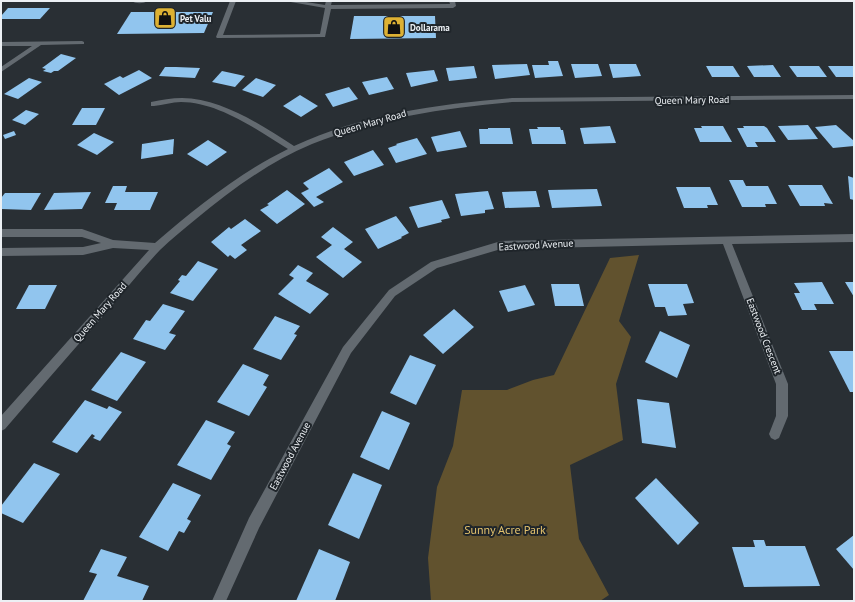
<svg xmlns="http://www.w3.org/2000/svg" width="855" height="602" font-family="'PT Sans',sans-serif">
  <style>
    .green { fill: #61522e }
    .building { fill: #91c5ee }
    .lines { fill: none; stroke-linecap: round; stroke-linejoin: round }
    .service { fill: #636a70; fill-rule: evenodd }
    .minor { fill: #636a70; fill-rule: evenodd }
    .labels { text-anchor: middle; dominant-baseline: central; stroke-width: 4; stroke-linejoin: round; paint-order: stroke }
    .far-poi-label { font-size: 9px; font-weight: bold; fill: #ecf0f4; stroke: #1f252a; text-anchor: start }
    .street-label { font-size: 10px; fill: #ecf0f4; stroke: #1f252a }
    .near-park-label { font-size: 12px; fill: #e3c26e; stroke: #1f252a }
  </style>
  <rect width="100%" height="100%" fill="#292f34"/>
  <polygon class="green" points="639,255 619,321 631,337 616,384 623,440 570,465 579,539 609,595 600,601 431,601 428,558 437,487 453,446 462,390 507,390 533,380 554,375 610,258"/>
  <g class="building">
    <polygon points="8,8 50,8 40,19 1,19 1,16"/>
    <polygon points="131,12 213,12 204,33 117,34"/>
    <polygon points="354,16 435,16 436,38 350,39"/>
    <polygon points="61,54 76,58 58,71 54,71 51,73 43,71 46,69 42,68"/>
    <polygon points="548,61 558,61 563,76 535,78 532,65 549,65"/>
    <polygon points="527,64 530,75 495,79 492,65"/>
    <polygon points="571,64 598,64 602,76 575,78"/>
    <polygon points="609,64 636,64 641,76 613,78"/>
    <polygon points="773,65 781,77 754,77 747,66"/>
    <polygon points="474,66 477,78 449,81 446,68"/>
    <polygon points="706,66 733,66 740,77 712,77"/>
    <polygon points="789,66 819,66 827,77 797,77"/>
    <polygon points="828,66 854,66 854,77 836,77"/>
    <polygon points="165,67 176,67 200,68 195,78 159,76"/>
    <polygon points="139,70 152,78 119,95 104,84 120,76 123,78"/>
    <polygon points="434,70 438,81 411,87 406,73"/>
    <polygon points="222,71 245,76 235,87 212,82"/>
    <polygon points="387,77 394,89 369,95 362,82"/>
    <polygon points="29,78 42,82 18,99 4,94"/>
    <polygon points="256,78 276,85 263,97 242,90"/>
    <polygon points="349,87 358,99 333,107 325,94"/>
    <polygon points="300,95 318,106 301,117 283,106"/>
    <polygon points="82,108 105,108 96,125 72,125"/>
    <polygon points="26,110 39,114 25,125 12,120"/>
    <polygon points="808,125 818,139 788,140 778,126"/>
    <polygon points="836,125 854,141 854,146 833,148 815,127"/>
    <polygon points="610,126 616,143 584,144 580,128"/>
    <polygon points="701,126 723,126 732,142 700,142 694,128 702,128"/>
    <polygon points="743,126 764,126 767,128 776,142 755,142 758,147 747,147 737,128 744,128"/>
    <polygon points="537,127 560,127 561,130 563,130 566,144 532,144 529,129 538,129"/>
    <polygon points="488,128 510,128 513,144 480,144 479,129 488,129"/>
    <polygon points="14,131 16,135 5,139 3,135"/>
    <polygon points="460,131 467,147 437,152 431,137"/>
    <polygon points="94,133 114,142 97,155 77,145"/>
    <polygon points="417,138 427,154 396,163 388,148 397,145 396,144"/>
    <polygon points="174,139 173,154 141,159 142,144"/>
    <polygon points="208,140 227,152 207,166 187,154"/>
    <polygon points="373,150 384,165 354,176 344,162"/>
    <polygon points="329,168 343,182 316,197 324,202 314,207 301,193 309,189 303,183"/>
    <polygon points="848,176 854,178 854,200 850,199"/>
    <polygon points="729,180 743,180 746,186 768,186 777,204 765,204 766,207 742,207"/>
    <polygon points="788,185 822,185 833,204 824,203 825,206 800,206"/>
    <polygon points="113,186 127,186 125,192 158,192 150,210 114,210 117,203 105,203"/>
    <polygon points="676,187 710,187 718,205 707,205 708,208 684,208"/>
    <polygon points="597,189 602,206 552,208 548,190"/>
    <polygon points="287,190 305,204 277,224 260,210 269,205 267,204"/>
    <polygon points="488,191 494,209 485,210 485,213 461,216 455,194"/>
    <polygon points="536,191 540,207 505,208 502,192"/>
    <polygon points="91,192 82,209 44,210 54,193"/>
    <polygon points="5,193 41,193 31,210 1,209 1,198"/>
    <polygon points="442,200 450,218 441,220 442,222 418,228 409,207"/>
    <polygon points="396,216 409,233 401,237 402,238 378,249 365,229"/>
    <polygon points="245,219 261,231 241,245 247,250 235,259 230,255 228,257 211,242 229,227 231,229"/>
    <polygon points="333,227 353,242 344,249 362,262 343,278 316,257 332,245 321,237"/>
    <polygon points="198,261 218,269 193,301 170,293 180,281 178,280 182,275 186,276"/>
    <polygon points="298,265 313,273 306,281 329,294 310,314 278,294 294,278 289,275"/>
    <polygon points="822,282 834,304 814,304 817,310 802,310 794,293 800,293 794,283"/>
    <polygon points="845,282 854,282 854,297"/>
    <polygon points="551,284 579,284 584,306 555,306"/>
    <polygon points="648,284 687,284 694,303 683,304 687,315 668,316 665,307 655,307"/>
    <polygon points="29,285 57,285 45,309 16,309"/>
    <polygon points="525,285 535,305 508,312 499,291"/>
    <polygon points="163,304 185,311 169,333 176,335 165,350 133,339 146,320 150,321"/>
    <polygon points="454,309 474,327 443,354 423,335"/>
    <polygon points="275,316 300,326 294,334 297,335 281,360 253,349"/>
    <polygon points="660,331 690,345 677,378 645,362"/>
    <polygon points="829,351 854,351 854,392 850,392"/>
    <polygon points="121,352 146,362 117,401 91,390"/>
    <polygon points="410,355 436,365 416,405 390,393"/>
    <polygon points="243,364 269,375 263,385 267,387 249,416 217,402"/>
    <polygon points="637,399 669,403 676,448 642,443"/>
    <polygon points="85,400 107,409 109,406 122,412 100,441 93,438 95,436 92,434 77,453 52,442"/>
    <polygon points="382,411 410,423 389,470 360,457"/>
    <polygon points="206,420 235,432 227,444 231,446 211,480 177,465"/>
    <polygon points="34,463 60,474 23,523 1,513 1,506"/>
    <polygon points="353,473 382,485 359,539 328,525"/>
    <polygon points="656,478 699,523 678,545 635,498"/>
    <polygon points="173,483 201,495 187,519 191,521 184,533 179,531 168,551 139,537"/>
    <polygon points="854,535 854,570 836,549"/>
    <polygon points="753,540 764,540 766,546 805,546 820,586 744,587 732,547 755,547"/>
    <polygon points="101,549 127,557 117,576 149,586 142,601 83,601 97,574 89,572"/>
    <polygon points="319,549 350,562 335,601 296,601"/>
  </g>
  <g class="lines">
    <g class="service">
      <path d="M132 1H147C144 4 135 4 132 1Z"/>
      <polygon points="230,1 236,1 223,35 320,34 325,8 285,1 300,1 325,5 326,1 332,1 331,5 450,4 449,1 455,1 456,6 453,8 331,9 325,37 217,38 216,37"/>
    </g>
    <g class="minor">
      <polygon points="82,41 84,42 84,44 41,45 1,72 1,67 32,46 1,46 1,42"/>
      <path d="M854 95V99L512 102C444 108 376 118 312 144 269 162 231 190 196 219 184 229 171 239 160 250 138 273 119 298 98 322 67 357 36 393 5 429L1 431V416L149 250 113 248 83 255 1 256V248L83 247 101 243 82 237H1V229H82L113 240 155 243C196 208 239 173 288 149 258 130 218 102 181 102 172 102 163 105 154 106H151V102C161 100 172 98 182 98 221 98 263 126 294 146 362 114 438 104 512 98Z"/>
      <polygon points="854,234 854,242 732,244 788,384 788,416 779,438 775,440 771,438 769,434 776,416 776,384 723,244 501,249 437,268 395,296 351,353 259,528 226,601 212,601 249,518 343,347 389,290 431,262 501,241"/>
    </g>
  </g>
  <defs>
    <g id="shop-square" transform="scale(1.15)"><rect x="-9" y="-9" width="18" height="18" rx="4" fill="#ddb133" stroke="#1f252a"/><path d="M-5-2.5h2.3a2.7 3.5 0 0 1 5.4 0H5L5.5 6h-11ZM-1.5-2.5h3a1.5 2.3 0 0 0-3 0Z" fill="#111"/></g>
  </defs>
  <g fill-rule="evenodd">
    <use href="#shop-square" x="165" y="18"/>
    <use href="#shop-square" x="394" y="27"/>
  </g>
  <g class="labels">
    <g class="far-poi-label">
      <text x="180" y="18">Pet Valu</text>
      <text x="410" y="27">Dollarama</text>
    </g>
    <g class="street-label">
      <text transform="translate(692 100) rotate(-1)">Queen Mary Road</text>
      <text transform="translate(370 123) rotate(-16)">Queen Mary Road</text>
      <text transform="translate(536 245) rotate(-3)">Eastwood Avenue</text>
      <text transform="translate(100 312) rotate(-49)">Queen Mary Road</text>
      <text transform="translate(764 336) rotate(69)">Eastwood Crescent</text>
      <text transform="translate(290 456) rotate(-62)">Eastwood Avenue</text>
    </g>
    <g class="near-park-label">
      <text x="505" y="529">Sunny Acre Park</text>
    </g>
  </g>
  <rect width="855" height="602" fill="none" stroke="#ecf0f4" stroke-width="4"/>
</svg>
